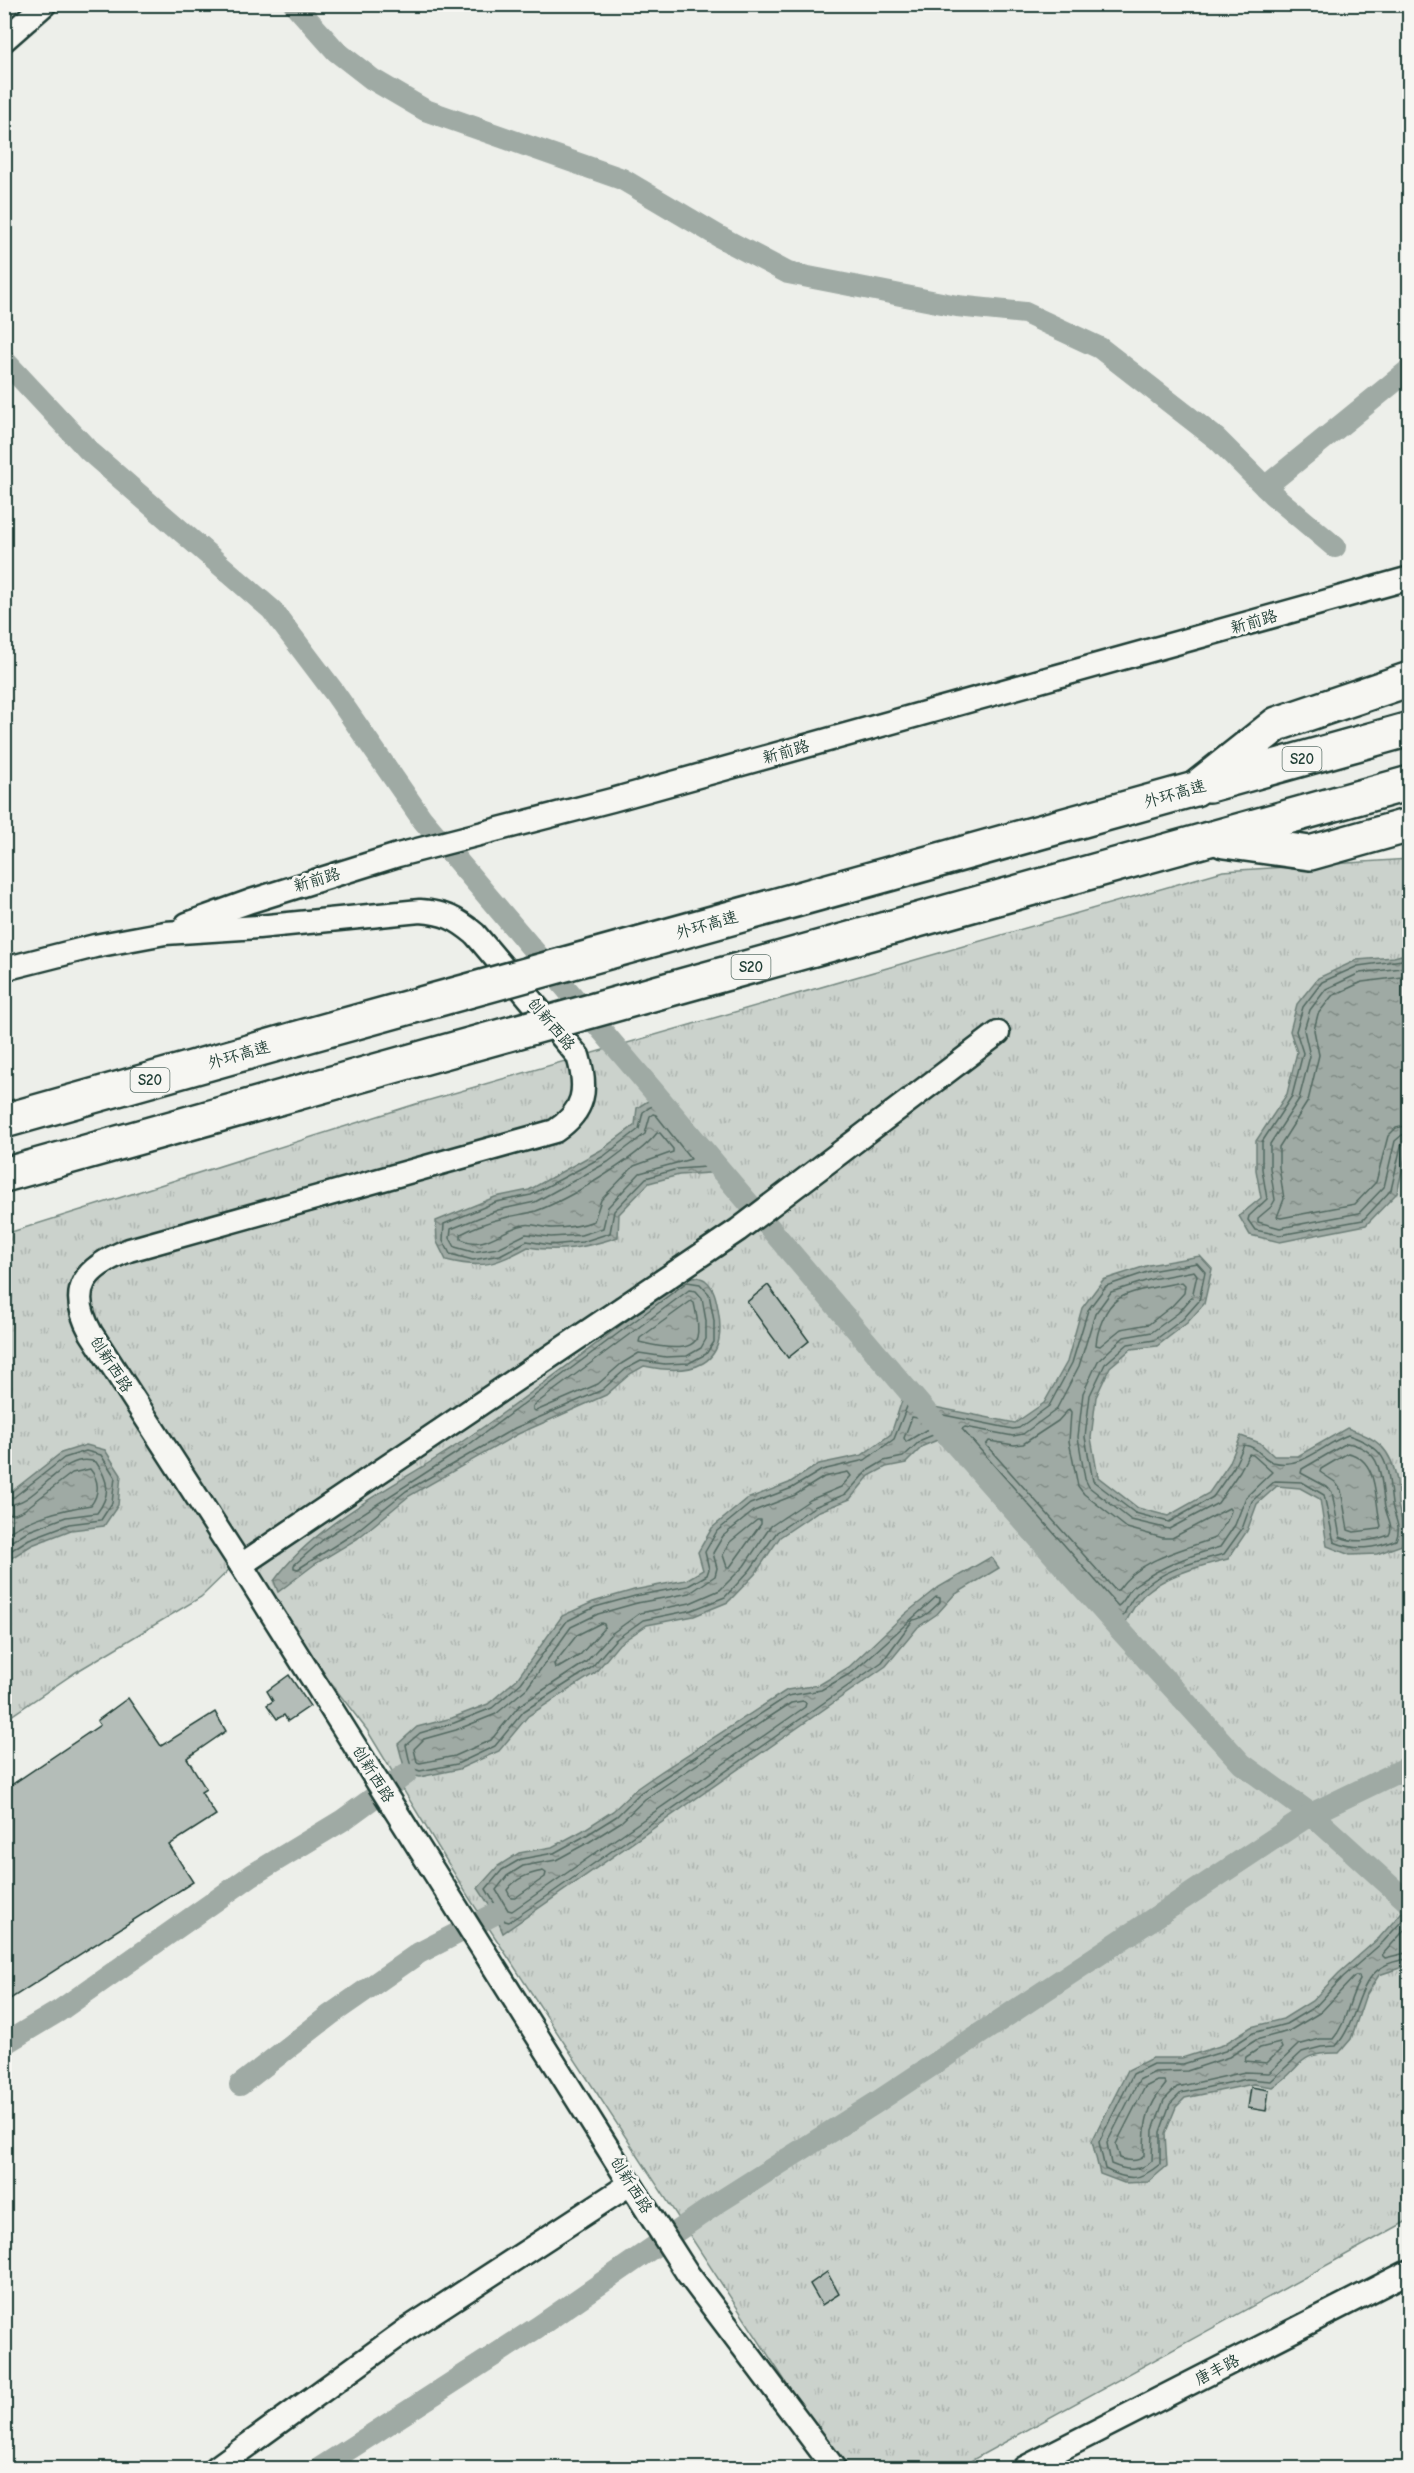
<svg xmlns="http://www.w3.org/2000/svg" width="1414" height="2473" font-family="'Comic Neue','LXGW WenKai TC',sans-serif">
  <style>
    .park { fill: url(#park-tufts); stroke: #758880; stroke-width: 1.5 }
    .water { fill: url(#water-ripples); stroke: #6c7e77; stroke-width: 1.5 }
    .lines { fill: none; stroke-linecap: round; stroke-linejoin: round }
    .shore { stroke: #526961; stroke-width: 1.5 }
    .canal { stroke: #9faaa4; stroke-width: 22 }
    .building { fill: #b4bdb8; stroke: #1f3d34; stroke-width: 1.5 }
    .street-casing { stroke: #1f3d34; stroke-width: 27 }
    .highway-casing { stroke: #1f3d34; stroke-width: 38 }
    .street { stroke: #f6f6f2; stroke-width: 22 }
    .highway { stroke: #f6f6f2; stroke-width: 33 }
    .highway-bridge-casing { stroke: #1f3d34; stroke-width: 38; stroke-linecap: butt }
    .highway-bridge { stroke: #f6f6f2; stroke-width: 33 }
    .labels { text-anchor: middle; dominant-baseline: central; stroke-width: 6; stroke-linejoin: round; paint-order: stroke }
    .shield { fill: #f6f6f2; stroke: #60746d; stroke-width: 1.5 }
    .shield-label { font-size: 15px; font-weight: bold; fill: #1f3d34 }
    .street-label { font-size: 16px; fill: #1f3d34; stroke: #f6f6f2 }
  </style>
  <defs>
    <pattern id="park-tufts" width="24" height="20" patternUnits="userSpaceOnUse" patternTransform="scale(1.5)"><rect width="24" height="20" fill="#cbd2cc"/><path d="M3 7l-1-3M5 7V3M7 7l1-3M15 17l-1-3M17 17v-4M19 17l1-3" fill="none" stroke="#aeb5b0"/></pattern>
    <pattern id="water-ripples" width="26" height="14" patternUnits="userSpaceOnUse" patternTransform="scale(1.5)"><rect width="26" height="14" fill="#9faaa4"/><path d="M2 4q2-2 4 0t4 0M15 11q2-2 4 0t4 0" fill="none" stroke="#818c86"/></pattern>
  </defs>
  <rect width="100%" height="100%" fill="#edefea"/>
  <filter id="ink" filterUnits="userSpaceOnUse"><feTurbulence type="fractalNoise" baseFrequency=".0167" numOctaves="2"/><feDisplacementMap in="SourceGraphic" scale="12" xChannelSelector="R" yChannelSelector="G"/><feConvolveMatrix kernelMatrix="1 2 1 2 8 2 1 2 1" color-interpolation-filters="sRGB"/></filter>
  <g filter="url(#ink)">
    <polygon class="park" points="1409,859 1409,2220 958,2468 842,2468 468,1896 367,1730 310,1656 234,1565 201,1597 76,1672 5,1720 5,1234 416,1104 1223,871"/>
    <g class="water">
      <polygon points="1409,953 1410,1136 1397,1193 1366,1225 1280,1242 1250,1235 1239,1216 1261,1198 1256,1170 1256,1141 1287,1094 1297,1052 1290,1031 1297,1004 1318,978 1357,960 1394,957"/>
      <path d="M657 1095 723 1172 679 1175 649 1183 619 1214 618 1237C587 1247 560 1253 528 1247 495 1265 483 1269 446 1260L437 1242 436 1221 495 1197 529 1190 601 1150 635 1125 637 1108Z"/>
      <path d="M1200 1256 1212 1269 1204 1304 1187 1323 1157 1346 1131 1349 1110 1367 1096 1397 1091 1438 1098 1477 1138 1508 1168 1516 1209 1493 1229 1464 1241 1436 1260 1443 1274 1456H1298L1347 1428C1377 1438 1391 1448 1397 1481 1398 1489 1397 1497 1398 1505 1401 1522 1407 1526 1402 1545L1377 1554 1350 1555 1327 1546 1320 1499 1300 1488 1277 1486 1257 1504 1247 1531 1228 1559C1202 1565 1157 1578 1140 1599 1132 1608 1127 1621 1121 1631L947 1436 923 1446 906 1463 886 1467 869 1476 850 1499 817 1512 780 1537 755 1574 728 1602 694 1616 647 1625 619 1644 595 1673 528 1716 499 1751 459 1769 420 1777 406 1774 398 1744 417 1727 452 1718 488 1704 517 1679 562 1616 593 1602 634 1590 686 1580 703 1570 698 1552 712 1528 747 1499 789 1483 819 1464 862 1455 891 1434 906 1388 919 1404 1015 1423 1044 1403 1067 1362 1082 1308 1103 1280 1149 1265Z"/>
      <path d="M687 1275C692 1276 700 1277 705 1280 714 1287 716 1298 718 1309 729 1367 692 1376 644 1366L630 1374 606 1395 518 1434 409 1496 357 1539 315 1564 278 1592 274 1581C318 1520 402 1483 463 1441 540 1389 613 1330 687 1275Z"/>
      <polygon points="86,1445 105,1450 121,1475 118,1505 104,1526 71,1530 32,1545 5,1562 5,1491 11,1492 61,1453"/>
      <polygon points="991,1557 999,1568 954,1595 937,1614 918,1627 886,1666 503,1933 495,1914 478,1888 498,1866 519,1853 552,1847 582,1831 613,1811 636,1789 662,1771 787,1690 819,1685 849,1667 905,1614 939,1587"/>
      <path d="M1409 1904V1965L1379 1975 1365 1997 1351 2039 1339 2053C1294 2052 1304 2068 1273 2087L1253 2084 1185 2098 1176 2107 1165 2134 1167 2166 1148 2182 1124 2183 1100 2174 1092 2141 1128 2070 1152 2058H1182L1223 2045 1251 2027 1283 2019 1312 2001 1339 1973 1379 1938Z"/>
    </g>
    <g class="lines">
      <g class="shore">
        <polyline points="1410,959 1358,966 1322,982 1303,1007 1296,1031 1303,1053 1292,1096 1262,1142 1262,1169 1267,1199 1249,1216 1248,1220 1255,1230 1280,1235 1363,1220 1391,1190 1401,1146 1404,1142 1410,1142"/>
        <polyline points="1410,967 1360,973 1326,989 1310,1010 1304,1030 1310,1056 1299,1099 1270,1144 1270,1168 1275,1200 1271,1207 1258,1218 1258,1222 1280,1228 1359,1213 1384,1187 1395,1141 1402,1135 1410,1134"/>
        <polyline points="1410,976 1362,982 1332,996 1318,1014 1314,1030 1319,1055 1308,1101 1279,1147 1279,1167 1284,1199 1277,1217 1281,1218 1355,1204 1376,1182 1388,1136 1396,1128 1410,1125"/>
        <polygon points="655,1104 706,1162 706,1167 677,1169 646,1178 614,1211 610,1233 582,1242 550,1245 527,1241 500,1255 473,1260 450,1254 443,1240 444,1224 496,1202 531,1195 604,1156 639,1129 643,1112"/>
        <polygon points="653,1114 656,1115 691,1159 640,1173 608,1207 603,1228 581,1235 551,1237 526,1234 498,1248 473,1252 455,1247 450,1238 451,1229 498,1210 535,1202 608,1162 645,1134 650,1116"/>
        <path d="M657 1133H660L673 1149V1152L634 1166 601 1200 594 1221C581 1226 567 1228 552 1228 543 1228 533 1223 524 1225 501 1229 485 1251 461 1239V1234C474 1227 490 1221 504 1218 515 1215 526 1214 536 1211 567 1200 638 1158 657 1133Z"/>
        <path d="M1197 1263 1205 1272 1199 1301 1183 1319 1155 1340 1128 1344 1105 1364 1090 1395 1085 1437 1093 1481 1135 1513 1169 1522 1213 1497 1234 1467 1244 1445C1259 1447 1261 1458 1273 1462 1302 1470 1323 1444 1348 1435 1390 1449 1387 1465 1392 1504 1394 1517 1402 1527 1396 1540 1374 1549 1356 1551 1334 1542L1324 1495 1302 1482 1275 1481 1252 1501 1242 1529 1224 1554C1194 1562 1161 1570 1137 1593 1131 1599 1126 1610 1122 1618L1119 1619 953 1433 945 1430 921 1440 903 1457 884 1461 867 1471 846 1494 814 1507 777 1532 750 1570 725 1597 692 1610 643 1620 615 1640 591 1668 524 1711 495 1746 457 1764 420 1771 411 1768 406 1745 420 1733 454 1723 492 1708 521 1683 567 1621 595 1607 635 1596 688 1586 707 1575 709 1569 705 1552 717 1531 750 1504 792 1488 822 1470 865 1460 894 1439 908 1404 919 1410 1013 1429 1019 1428 1049 1406 1072 1363 1088 1310 1106 1286 1150 1271Z"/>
        <path d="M1194 1271 1197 1275 1192 1297 1178 1313 1152 1332 1124 1337 1098 1361 1083 1393 1078 1437 1085 1479 1089 1487 1131 1520 1169 1529 1218 1503 1240 1471 1249 1454 1253 1455 1272 1472 1246 1497 1235 1525 1220 1547C1188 1556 1162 1566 1135 1585 1127 1591 1125 1602 1118 1606L962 1429 965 1427 1013 1436 1023 1434 1056 1410 1079 1366 1095 1314 1111 1292 1152 1279Z"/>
        <polygon points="687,1282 700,1284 709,1294 714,1321 714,1342 706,1354 689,1363 665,1364 641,1361 626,1369 602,1390 515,1428 406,1491 353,1534 298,1569 294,1568 294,1565 325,1538 467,1446"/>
        <path d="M1182 1282 1185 1285 1184 1293 1172 1306 1149 1324 1121 1329 1100 1346 1096 1345C1097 1331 1105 1307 1118 1299 1133 1289 1164 1286 1182 1282Z"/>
        <polygon points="689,1290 696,1291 702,1298 706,1321 706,1339 701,1348 687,1356 666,1357 639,1353 621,1364 598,1384 536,1411 533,1410 533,1406"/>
        <path d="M691 1301 694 1303C696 1313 700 1326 697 1337 692 1355 651 1345 639 1342L640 1338Z"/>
        <path d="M1069 1409 1071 1412 1069 1441 1078 1486 1084 1494 1127 1528 1163 1538H1172L1229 1508 1231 1511 1227 1521 1215 1538C1182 1550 1139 1559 1118 1590H1115L986 1445 989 1441 1014 1445 1023 1444 1058 1421Z"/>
        <polygon points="912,1417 934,1421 936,1424 906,1442 904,1438"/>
        <path d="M1347 1443C1385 1450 1380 1478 1385 1507 1387 1517 1394 1527 1389 1535 1373 1541 1357 1544 1340 1537L1332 1492 1327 1487 1301 1473 1302 1469Z"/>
        <path d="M1348 1453C1380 1460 1374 1501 1381 1526L1379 1529 1354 1532 1348 1530 1341 1490 1335 1482 1320 1472 1321 1469Z"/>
        <polygon points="848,1472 851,1476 841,1487 810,1500 771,1526 744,1566 720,1590 690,1603 640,1613 611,1634 586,1662 519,1706 491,1740 455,1756 420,1763 417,1762 414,1749 424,1739 456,1730 496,1714 527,1688 571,1627 598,1614 637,1603 690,1593 715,1576 717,1568 713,1553 723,1536 754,1511 795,1495 824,1477"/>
        <polyline points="4,1497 14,1497 64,1458 86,1451 101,1455 115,1477 112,1503 101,1520 69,1524 29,1539 4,1555"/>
        <path d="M4 1504C38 1509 59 1449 96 1462 109 1481 111 1494 97 1513L66 1517 26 1532 4 1546"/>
        <path d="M4 1513 15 1514 24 1510 72 1473 90 1469C99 1480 100 1493 91 1505 59 1510 33 1517 4 1535"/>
        <polygon points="757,1520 761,1520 761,1524 730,1567 727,1567 723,1555 730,1542"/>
        <path d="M936 1597 940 1598V1602C933 1609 923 1619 913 1620L882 1662 533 1906 509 1922 505 1921 486 1889 502 1870 521 1859 554 1853 585 1836 617 1816 640 1793 666 1776 788 1696 821 1690 853 1672Z"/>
        <polygon points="601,1623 604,1624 605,1627 580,1655 558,1668 555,1668 554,1664 577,1635"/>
        <polygon points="803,1701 806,1703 805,1707 528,1900 512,1911 508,1910 496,1890 507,1876 523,1866 556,1860 589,1842 621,1822 645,1799 670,1782 791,1703"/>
        <path d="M543 1871 546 1873 545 1877 515 1898H511L507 1890C516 1878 528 1874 543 1871Z"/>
        <path d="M1410 1912 1383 1942 1343 1977 1316 2006 1286 2024 1253 2033 1225 2051 1183 2064H1153L1133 2074 1099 2142 1105 2169C1128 2181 1140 2181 1160 2164V2132L1170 2104 1181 2093 1247 2079 1271 2081 1302 2052 1321 2047 1336 2046C1365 2014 1352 1963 1410 1959"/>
        <polyline points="1410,1924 1382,1955 1385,1958 1410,1952"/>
        <path d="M1355 1976H1359L1360 1980C1348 1998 1348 2022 1333 2039H1320L1298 2045 1269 2073 1245 2072 1177 2087 1164 2100 1153 2130 1152 2161C1139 2172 1127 2171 1111 2164L1107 2143 1139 2080 1155 2072 1187 2071 1229 2057 1256 2040 1289 2031 1321 2012Z"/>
        <polygon points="1280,2043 1282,2048 1267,2063 1245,2061 1246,2057 1260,2048"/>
        <path d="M1157 2081H1164L1166 2084C1145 2109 1144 2125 1144 2156 1137 2163 1128 2161 1120 2158L1116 2144 1145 2087Z"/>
      </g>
      <g class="canal">
        <polyline points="294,4 336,51 372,79 425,110 622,179 720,237 788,273 957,306 1025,313 1100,348 1217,439 1272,494 1335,547"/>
        <polyline points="4,360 89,451 272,610 334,692 422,819 928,1414 1121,1631 1242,1764 1311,1814 1410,1904"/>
        <polyline points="1265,487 1410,369"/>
        <polyline points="4,2044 59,2011 252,1875 343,1820 406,1774"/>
        <polyline points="240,2085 330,2015 419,1953 495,1914"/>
        <polyline points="320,2468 538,2327 719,2202 874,2104 1311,1814 1410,1766"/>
      </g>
    </g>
    <g class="building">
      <polygon points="768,1285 809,1341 788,1358 747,1302"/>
      <polygon points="289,1675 310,1706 288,1721 284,1715 277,1719 267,1705 273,1701 267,1691"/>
      <polygon points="128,1698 161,1746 215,1712 226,1731 187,1758 206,1789 201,1792 216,1815 169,1845 193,1882 4,2003 4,1790 100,1725 97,1721"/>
      <polygon points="1251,2087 1269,2090 1266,2111 1248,2108"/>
      <polygon points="827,2272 839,2294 822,2305 810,2284"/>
    </g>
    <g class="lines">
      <g class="street-casing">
        <g id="street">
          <polyline points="4,40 45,4"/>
          <polyline points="187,924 251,901 398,855 612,800 1410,578"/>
          <path d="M4 969 95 946 165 933 258 927 420 911C445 913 456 918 475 934L578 1056C588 1089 585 1111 555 1131L129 1250C86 1267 66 1288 91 1333L241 1565 650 2215 688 2274 834 2468"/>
          <polyline points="241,1565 738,1230 998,1033"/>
          <polyline points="216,2468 409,2328 630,2184"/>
          <polyline points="1024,2468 1410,2271"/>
        </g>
      </g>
      <g class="highway-casing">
        <g id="highway">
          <polyline points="1209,785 1410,729"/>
          <polyline points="1195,789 1277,724 1410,679"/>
          <polyline points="1209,839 1410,783"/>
          <polyline points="1224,841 1310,853 1410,825"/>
          <polyline points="4,1121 295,1039"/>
          <polyline points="4,1175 293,1094"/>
        </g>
      </g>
      <use href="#street" class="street"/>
      <use href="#highway" class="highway"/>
      <g class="highway-bridge-casing">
        <g id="highway-bridge">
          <polyline points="295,1039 1195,789"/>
          <polyline points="293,1094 1209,839"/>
        </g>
      </g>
      <use href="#highway-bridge" class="highway-bridge"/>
    </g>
  </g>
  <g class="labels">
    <g class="shield">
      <rect x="1282.5" y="747" width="39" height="24" rx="4.5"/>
      <rect x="731.5" y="955" width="39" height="24" rx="4.5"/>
      <rect x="130.5" y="1068" width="39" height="24" rx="4.5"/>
    </g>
    <g class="shield-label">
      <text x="1302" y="759">S20</text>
      <text x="751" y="967">S20</text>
      <text x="150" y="1080">S20</text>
    </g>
    <g class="street-label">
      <text transform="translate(1254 622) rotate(-16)">新前路</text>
      <text transform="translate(786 752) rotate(-16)">新前路</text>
      <text transform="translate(1175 794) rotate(-16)">外环高速</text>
      <text transform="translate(317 880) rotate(-17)">新前路</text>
      <text transform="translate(707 925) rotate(-16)">外环高速</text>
      <text transform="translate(551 1024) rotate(50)">创新西路</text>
      <text transform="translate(239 1055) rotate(-16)">外环高速</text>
      <text transform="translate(111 1364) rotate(57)">创新西路</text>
      <text transform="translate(373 1774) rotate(58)">创新西路</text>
      <text transform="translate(631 2185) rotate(58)">创新西路</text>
      <text transform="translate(1217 2370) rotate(-27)">唐丰路</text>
    </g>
  </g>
  <rect width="1414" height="2473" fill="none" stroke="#f6f6f2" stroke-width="24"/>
  <rect x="12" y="12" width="1390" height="2449" fill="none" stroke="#1f3d34" stroke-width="2" filter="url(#ink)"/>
</svg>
